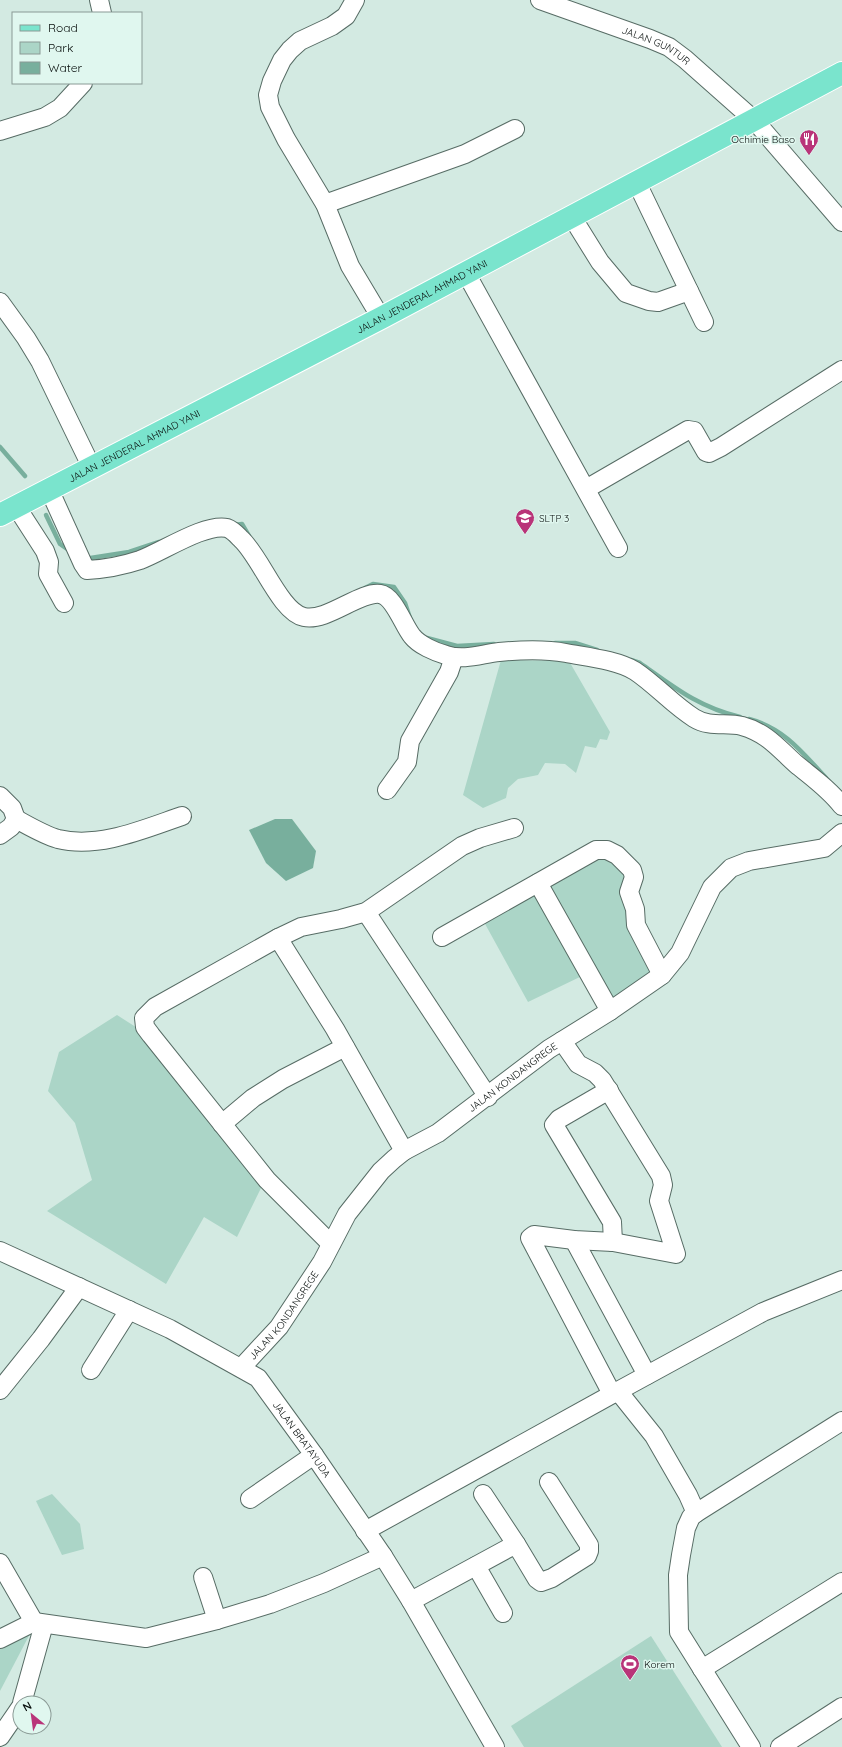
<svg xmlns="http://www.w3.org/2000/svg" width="842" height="1747" font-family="Quicksand,sans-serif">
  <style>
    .green { fill: #abd5c7 }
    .water { fill: #78af9d }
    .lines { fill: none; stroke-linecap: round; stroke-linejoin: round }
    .stream { stroke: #78af9d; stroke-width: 4.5 }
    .minor-casing { stroke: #576c65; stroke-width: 20 }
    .major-casing { stroke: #fff; stroke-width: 24 }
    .minor { stroke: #fff; stroke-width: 18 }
    .major { stroke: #7ae4cd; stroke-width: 22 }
    .labels { text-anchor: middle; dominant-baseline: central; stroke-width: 3; stroke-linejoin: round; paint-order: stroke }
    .street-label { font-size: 10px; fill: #080f0d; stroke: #e0f7ef }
    .poi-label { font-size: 10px; fill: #080f0d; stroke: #e0f7ef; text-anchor: start }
  </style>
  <rect width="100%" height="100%" fill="#d3eae2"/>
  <g class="green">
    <polygon points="501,660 569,661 610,732 607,740 600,739 596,748 585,746 576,773 565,764 545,763 538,775 518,779 508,788 506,798 483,808 463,795"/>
    <polygon points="599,858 614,862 626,875 654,972 608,1005 584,975 528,1002 484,922"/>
    <polygon points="117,1015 142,1031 263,1184 237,1237 204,1217 166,1284 47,1211 92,1180 75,1123 48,1091 59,1052"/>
    <polygon points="52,1494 80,1524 84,1549 62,1555 36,1501"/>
    <polygon points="32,1630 0,1691 0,1648"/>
    <polygon points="651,1636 722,1747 524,1747 511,1726"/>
  </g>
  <polygon class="water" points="275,819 292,819 316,851 313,868 286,881 266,863 249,830"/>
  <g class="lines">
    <g class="stream">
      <polyline points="0,447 25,476"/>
      <polyline points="46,515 60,544 70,551"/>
      <polyline points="234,525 242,524 249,536"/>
      <polyline points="84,559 129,552 159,542"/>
      <polyline points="365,588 373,584 394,587 405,603 410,618"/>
      <polyline points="427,638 457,646 494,644"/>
      <polyline points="555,643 575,643 597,650"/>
      <path d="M631 660 640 663C674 687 698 707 740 717"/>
      <path d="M749 719C784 728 803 753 826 778"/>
    </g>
    <g class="minor-casing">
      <g id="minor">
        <polyline points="99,0 102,13"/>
        <polyline points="355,0 346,16 332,26 300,41 290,50 282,60 272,81 268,95 270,107 286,139 325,204 350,266 381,318"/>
        <path id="s1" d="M540 0 650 39 669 47 685 59 755 121 842 222"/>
        <polyline points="0,131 45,117 60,108 83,83"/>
        <polyline points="637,183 704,322"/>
        <polyline points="325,204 465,154 515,129"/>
        <polyline points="572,217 600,262 626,293 649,301 658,302 689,291"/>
        <polyline points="466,273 618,548"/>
        <polyline points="0,302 26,338 40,361 92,468"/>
        <path d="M49 489 83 564 87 570C105 569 122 566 140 560 162 552 205 523 227 528 233 530 237 535 241 539 261 557 280 612 304 617 327 622 360 591 380 594 394 596 403 625 412 636 419 645 435 652 446 655 464 661 481 654 499 652 520 650 545 649 566 653 587 657 617 660 635 671 656 685 673 705 694 718 710 728 726 722 742 726 767 733 778 748 796 764 813 778 829 789 842 806"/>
        <polyline points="586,489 688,430 694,431 706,452 709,453 721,447 842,370"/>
        <polyline points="16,506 45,551 49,562 48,574 64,603"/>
        <polyline points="387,790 407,762 410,741 449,672 454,657"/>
        <polyline points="0,796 12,808 16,819 11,827 0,835"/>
        <path d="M16 819C29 826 44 835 58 839 99 849 144 829 182 816"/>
        <polyline points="538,883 610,1011"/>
        <polyline points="366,912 488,1097"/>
        <polyline points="442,937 596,850 607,850 617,855 632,870 634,877 629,892 635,909 636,925 662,975"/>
        <polyline points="278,938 301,927 341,919 366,912 462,846 480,838 514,828"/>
        <polyline points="562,1041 578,1064 595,1073 602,1080 661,1176 663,1185 659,1201 676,1254 613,1242 574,1240 534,1235 530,1238 612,1394"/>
        <polyline points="609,1090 559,1119 554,1125 612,1222 613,1242"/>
        <polyline points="222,1124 253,1098 283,1079 345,1047"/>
        <polyline points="574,1240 647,1375"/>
        <polyline points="331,1244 267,1180 151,1035 145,1027 144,1018 155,1007 278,938 335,1029 404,1151"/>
        <path id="s2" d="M0 1251 170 1329 258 1378 314 1455 383 1556 411 1601 495 1747"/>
        <path id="s3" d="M241 1368 279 1327 322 1262 347 1214 381 1171 394 1159 404 1151 438 1133 549 1049 610 1011 662 975 680 953 712 887 731 868 749 861 824 848 842 833"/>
        <polyline points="91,1370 129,1310"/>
        <polyline points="0,1390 41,1339 79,1287"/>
        <polyline points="618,1391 763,1312 842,1280"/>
        <polyline points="483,1494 516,1544"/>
        <polyline points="250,1499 314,1455"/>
        <polyline points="696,1513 842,1421"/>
        <polyline points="365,1531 618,1391 654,1436 688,1495 696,1513 691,1517 686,1528 681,1555 678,1575 679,1632 751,1747"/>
        <polyline points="0,1563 34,1622"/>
        <polyline points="476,1566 503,1613"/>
        <polyline points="203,1577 217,1620"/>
        <polyline points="411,1601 516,1544 537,1579 541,1582 552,1578 587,1556 589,1551 589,1545 549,1482"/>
        <polyline points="0,1639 34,1622 146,1638 217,1620 270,1604 324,1583 383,1556"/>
        <polyline points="702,1669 842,1582"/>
        <polyline points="22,1703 44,1624"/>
        <polyline points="0,1737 20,1708"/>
        <polyline points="780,1747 842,1707"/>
      </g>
    </g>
    <g class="major-casing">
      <g id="major">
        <path id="s4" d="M0 515 381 318 842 73"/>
      </g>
    </g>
    <use href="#minor" class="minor"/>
    <use href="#major" class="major"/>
  </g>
  <defs>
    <g id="restaurant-pin" transform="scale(1)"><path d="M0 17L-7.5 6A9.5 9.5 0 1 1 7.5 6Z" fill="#b93479" stroke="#e0f7ef"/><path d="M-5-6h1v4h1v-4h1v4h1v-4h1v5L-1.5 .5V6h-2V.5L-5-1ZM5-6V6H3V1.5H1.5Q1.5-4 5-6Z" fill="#fff"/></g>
    <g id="school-pin" transform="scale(1)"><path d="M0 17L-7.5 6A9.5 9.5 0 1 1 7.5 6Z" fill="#b93479" stroke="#e0f7ef"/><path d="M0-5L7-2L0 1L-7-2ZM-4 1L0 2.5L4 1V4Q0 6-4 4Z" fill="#fff"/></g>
    <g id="stadium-pin" transform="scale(1)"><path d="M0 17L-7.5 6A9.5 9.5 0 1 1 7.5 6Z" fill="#b93479" stroke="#e0f7ef"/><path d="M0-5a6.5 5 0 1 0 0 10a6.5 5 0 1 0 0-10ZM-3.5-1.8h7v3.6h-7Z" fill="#fff"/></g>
  </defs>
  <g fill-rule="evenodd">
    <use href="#restaurant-pin" x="809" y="139"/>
    <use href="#school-pin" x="525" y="518"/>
    <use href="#stadium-pin" x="630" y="1664"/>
  </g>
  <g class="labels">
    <g class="street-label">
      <text stroke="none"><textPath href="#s1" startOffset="125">JALAN GUNTUR</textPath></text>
      <text stroke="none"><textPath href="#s4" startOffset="475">JALAN JENDERAL AHMAD YANI</textPath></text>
      <text stroke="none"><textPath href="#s4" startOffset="151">JALAN JENDERAL AHMAD YANI</textPath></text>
      <text stroke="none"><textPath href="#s3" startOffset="405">JALAN KONDANGREGE</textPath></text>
      <text stroke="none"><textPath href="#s3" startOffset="68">JALAN KONDANGREGE</textPath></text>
      <text stroke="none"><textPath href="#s2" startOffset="363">JALAN BRATAYUDA</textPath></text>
    </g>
    <g class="poi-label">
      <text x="795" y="139" text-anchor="end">Ochimie Baso</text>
      <text x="539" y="518">SLTP 3</text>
      <text x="644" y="1664">Korem</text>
    </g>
  </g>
  <rect x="12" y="12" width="130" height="72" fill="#e0f7ef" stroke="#8a9a95"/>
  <rect x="20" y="25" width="20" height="6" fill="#7ae4cd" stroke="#8a9a95"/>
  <text x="48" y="32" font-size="12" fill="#080f0d">Road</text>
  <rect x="20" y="42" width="20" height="12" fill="#abd5c7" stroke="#8a9a95"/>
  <text x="48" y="52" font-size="12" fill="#080f0d">Park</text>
  <rect x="20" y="62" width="20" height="12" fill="#78af9d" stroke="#8a9a95"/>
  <text x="48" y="72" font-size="12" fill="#080f0d">Water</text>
  <g transform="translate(32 1715) rotate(331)"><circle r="19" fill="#e0f7ef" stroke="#8a9a95"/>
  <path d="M0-3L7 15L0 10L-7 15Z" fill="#b93479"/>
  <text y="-6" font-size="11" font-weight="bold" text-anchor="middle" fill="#080f0d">N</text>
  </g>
</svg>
